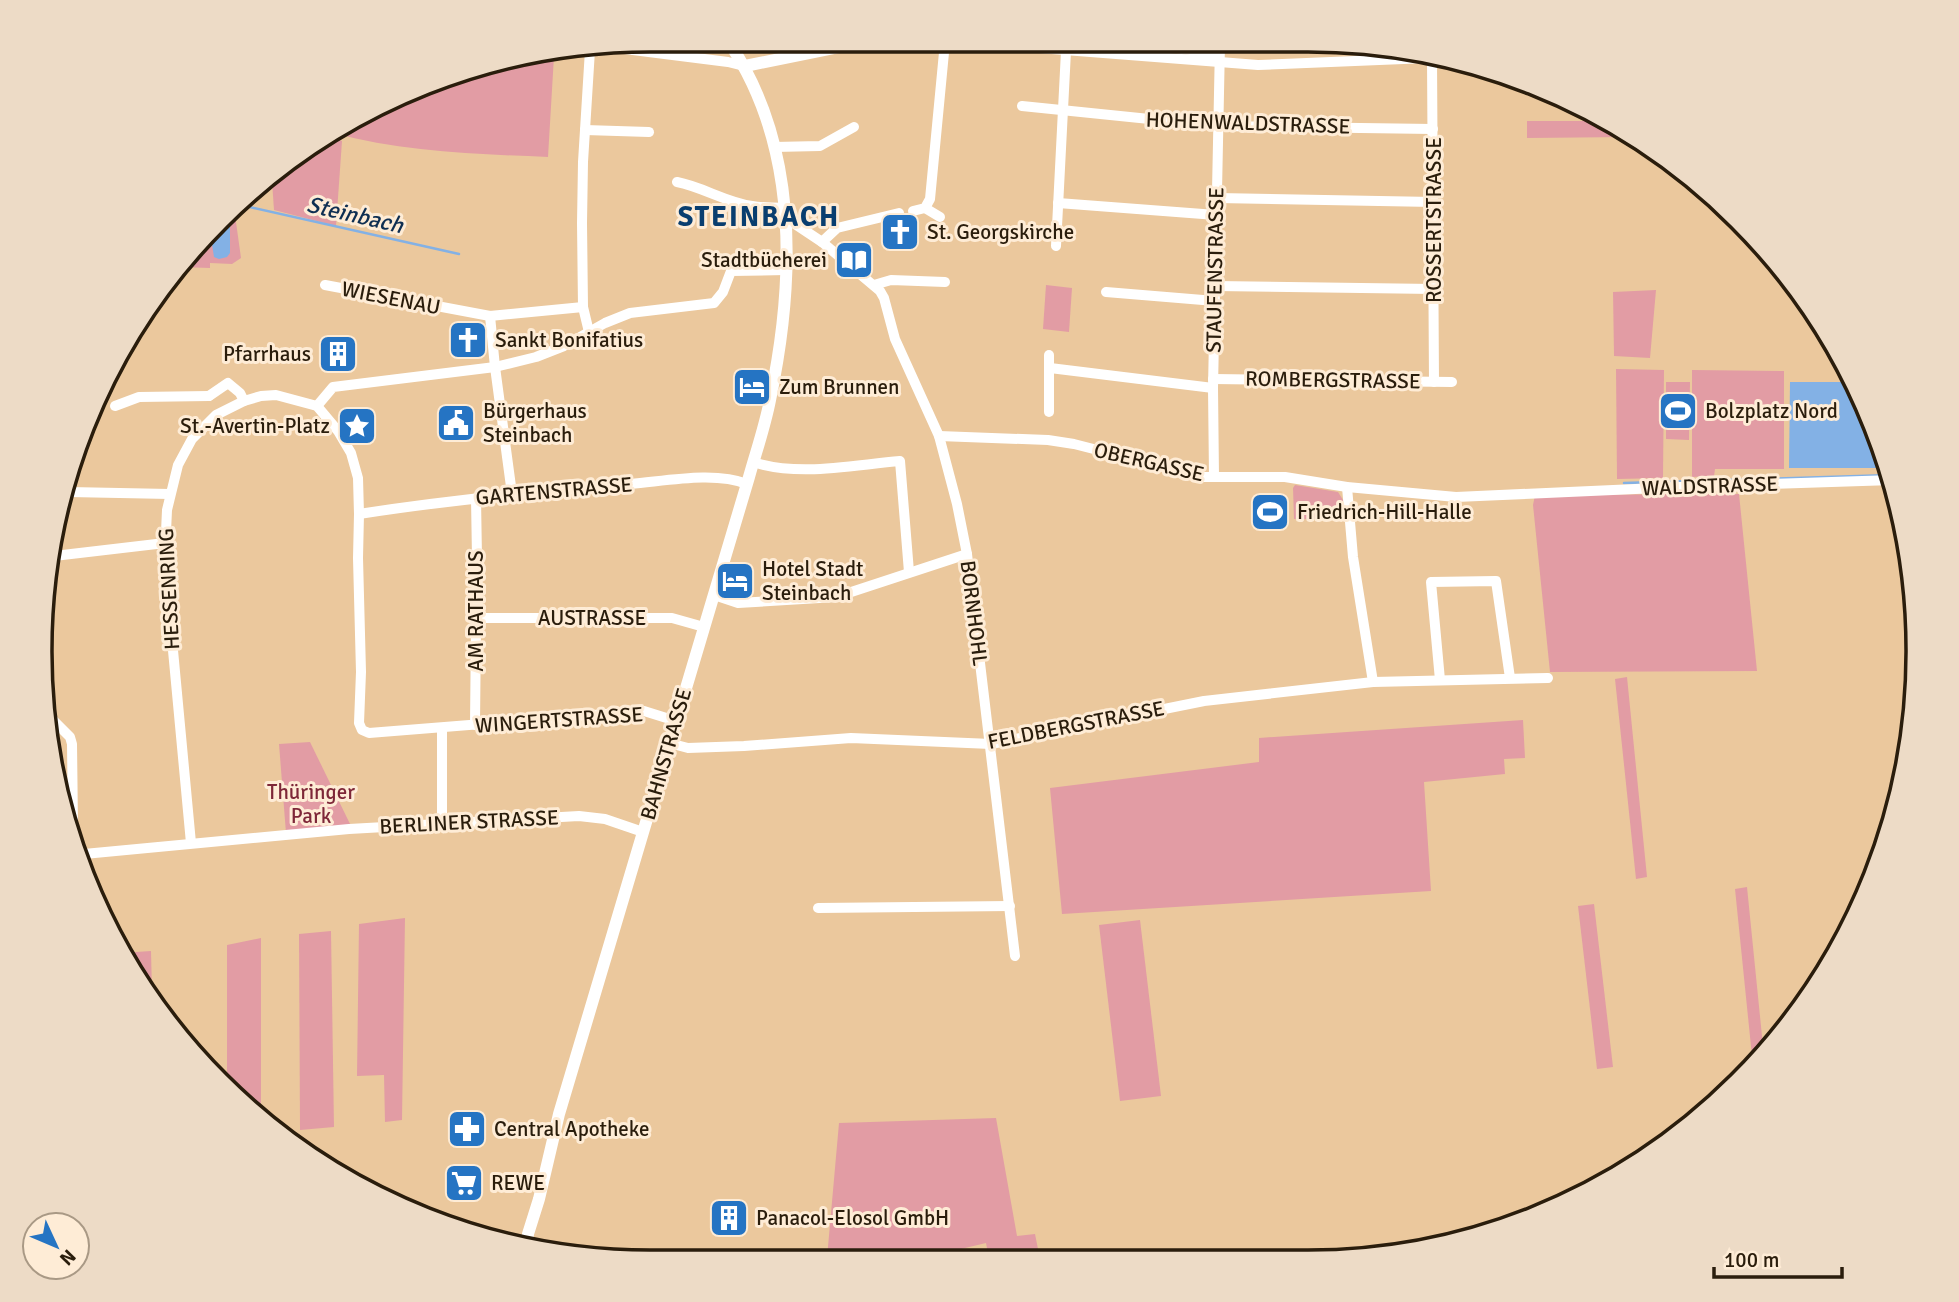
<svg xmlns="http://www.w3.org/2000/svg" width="1959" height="1302" font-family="Signika,sans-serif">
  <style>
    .green { fill: #e29ca4 }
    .water { fill: #83b1e5 }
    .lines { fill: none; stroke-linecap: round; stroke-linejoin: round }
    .stream { stroke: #83b1e5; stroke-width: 2.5 }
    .minor { stroke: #fff; stroke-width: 10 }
    .major { stroke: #fff; stroke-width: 12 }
    .labels { text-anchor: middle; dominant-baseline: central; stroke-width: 6; stroke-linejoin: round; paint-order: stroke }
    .street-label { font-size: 21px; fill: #2a1d0c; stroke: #feecd6 }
    .poi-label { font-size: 21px; fill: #2a1d0c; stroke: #feecd6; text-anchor: start }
    .park-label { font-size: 21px; fill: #7e2738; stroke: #feecd6 }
    .water-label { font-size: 23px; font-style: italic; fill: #0f2f52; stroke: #feecd6 }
    .district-label { font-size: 28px; font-weight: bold; letter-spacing: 2px; fill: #093e6f; stroke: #feecd6 }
    .rim { fill: none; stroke: #2a1d0c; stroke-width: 3.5 }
  </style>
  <rect width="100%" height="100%" fill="#ebc89d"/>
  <g class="green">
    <path d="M554 56 548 157C475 154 403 152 333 133L455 73Z"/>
    <polygon points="1527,121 1605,121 1629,137 1527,138"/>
    <polygon points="326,136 342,141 336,226 274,210 272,181 311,143"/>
    <polygon points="235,215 241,258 232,264 210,263 210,268 179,267"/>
    <polygon points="1046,285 1072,288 1069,332 1043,329"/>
    <polygon points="1656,290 1650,358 1614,356 1613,292"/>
    <polygon points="1616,369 1664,370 1663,478 1617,479"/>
    <polygon points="1692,370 1784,371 1784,469 1715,469 1714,476 1692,477"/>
    <polygon points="1666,382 1690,382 1689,440 1666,439"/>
    <polygon points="1295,485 1338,492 1343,500 1342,519 1294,519 1293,488"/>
    <polygon points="1739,494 1757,671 1550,672 1533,505 1535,495"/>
    <polygon points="1627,677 1647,877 1636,879 1615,679"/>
    <polygon points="1523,720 1525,758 1504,759 1505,774 1424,782 1431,891 1062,914 1050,788 1259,762 1259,738"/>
    <polygon points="310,742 352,828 286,833 279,744"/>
    <polygon points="1747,887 1764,1056 1753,1066 1735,889"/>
    <polygon points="1594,904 1613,1067 1597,1069 1578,906"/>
    <polygon points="405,918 402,1120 385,1122 384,1075 357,1076 359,924"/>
    <polygon points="1140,920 1161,1096 1120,1101 1099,925"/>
    <polygon points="331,931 334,1127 300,1130 299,934"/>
    <polygon points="261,938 261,1119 248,1110 227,1085 227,945"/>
    <polygon points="151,951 152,992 121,953"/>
    <polygon points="996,1118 1017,1236 1035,1234 1040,1259 989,1259 986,1243 923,1258 827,1258 839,1123"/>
  </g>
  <g class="water">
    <polygon points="230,220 230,253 227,257 219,259 214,257 211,238"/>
    <polygon points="1790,382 1856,382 1889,468 1789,468"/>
  </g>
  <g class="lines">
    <g class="stream">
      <polyline points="245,206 459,254"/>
      <polyline points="1624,483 1891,475"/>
    </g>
    <g class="minor">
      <polyline points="976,43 1258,65 1428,58"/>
      <polyline points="1141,44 1207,52 1220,62"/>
      <polyline points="609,47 728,62 744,66"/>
      <polyline points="1432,59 1434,382"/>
      <polyline points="1022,106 1218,126 1433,129"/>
      <polyline points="585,130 649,132"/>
      <polyline points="774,147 820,146 854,127"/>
      <path d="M677 182C703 187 725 202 752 206 763 208 774 207 785 208"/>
      <polyline points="1217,198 1434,202"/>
      <polyline points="1058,203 1216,215"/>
      <polyline points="925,208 940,217"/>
      <polyline points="913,211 925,208 930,199 945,42"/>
      <polyline points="786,218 822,242 880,291 884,298 895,339 939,436 957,504 967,554 1015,956"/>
      <polyline points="822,242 837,228 899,213"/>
      <polyline points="1056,246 1066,51"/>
      <polyline points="325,285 490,316 583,307"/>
      <polyline points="874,285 891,280 945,282"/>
      <polyline points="1215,286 1434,289"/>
      <polyline points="1106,292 1215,301"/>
      <polyline points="490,316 495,367 512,494"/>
      <polyline points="589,332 583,307 582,223 583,162 590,50"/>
      <polyline points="1050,368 1213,388"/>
      <polyline points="1213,379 1452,382"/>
      <polyline points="209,396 228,383 240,393 244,401"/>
      <polyline points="115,406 139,397 209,396"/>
      <polyline points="317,406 333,387 495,367 536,357 564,346 605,323 630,313 714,303 723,292 731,271 786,270"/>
      <polyline points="500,410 569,410"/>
      <polyline points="1049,412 1049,355"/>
      <polyline points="939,436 1048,440 1074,444 1203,477 1285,477 1347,487 1456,497 1680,487 1893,480"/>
      <path d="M753 462C799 477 852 465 900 461L909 572"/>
      <polyline points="1214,477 1213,388 1220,44"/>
      <polyline points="1347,487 1353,557 1373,682"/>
      <polyline points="69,492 170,494"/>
      <path d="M359 514C450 500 540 491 631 484 666 481 715 471 747 484"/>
      <polyline points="54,556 165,543"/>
      <polyline points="714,595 738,603 836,597 967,554"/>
      <polyline points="478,618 672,618 704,627"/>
      <polyline points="1440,680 1431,582 1496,581 1510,678"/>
      <polyline points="49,716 70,737 72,744 73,825"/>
      <polyline points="475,725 476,624 478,618 476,498"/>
      <polyline points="442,729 442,823"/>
      <polyline points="669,743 688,748 744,746 851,738 991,744 1204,701 1373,682 1548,678"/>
      <polyline points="191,843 171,629 165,554 167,510 178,465 192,439 216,415 244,401 261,396 276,395 317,406 338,431 351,453 358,478 359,514 358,558 361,672 359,723 362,730 369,733 644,711 676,721"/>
      <polyline points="84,854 349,829 579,816 605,819 643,832"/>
      <polyline points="818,908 1010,906"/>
    </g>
    <g class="major">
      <polyline points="745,66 863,42"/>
      <path d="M527 1243 528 1234 539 1199 559 1114 749 477C756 452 765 426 770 400 795 281 800 146 728 41"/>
    </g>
  </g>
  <defs>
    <g id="church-square" transform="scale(2.0125)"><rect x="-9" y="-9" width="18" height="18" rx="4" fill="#2574c3" stroke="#feecd6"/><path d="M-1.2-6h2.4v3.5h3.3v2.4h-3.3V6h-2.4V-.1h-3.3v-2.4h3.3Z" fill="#fff"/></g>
    <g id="library-square" transform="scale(2.0125)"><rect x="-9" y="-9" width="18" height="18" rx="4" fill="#2574c3" stroke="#feecd6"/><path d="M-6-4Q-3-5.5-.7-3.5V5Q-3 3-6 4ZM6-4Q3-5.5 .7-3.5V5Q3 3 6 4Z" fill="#fff"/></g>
    <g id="building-square" transform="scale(2.0125)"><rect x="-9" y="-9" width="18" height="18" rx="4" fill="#2574c3" stroke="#feecd6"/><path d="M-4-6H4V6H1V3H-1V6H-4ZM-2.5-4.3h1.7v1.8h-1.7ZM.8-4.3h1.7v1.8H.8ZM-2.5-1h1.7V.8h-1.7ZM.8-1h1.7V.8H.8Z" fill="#fff"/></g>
    <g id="hotel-square" transform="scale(2.0125)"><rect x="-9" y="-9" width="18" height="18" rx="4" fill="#2574c3" stroke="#feecd6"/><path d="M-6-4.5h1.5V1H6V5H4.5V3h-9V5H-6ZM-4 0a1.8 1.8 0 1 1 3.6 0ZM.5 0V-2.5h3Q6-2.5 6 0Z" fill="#fff"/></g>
    <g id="stadium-square" transform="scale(2.0125)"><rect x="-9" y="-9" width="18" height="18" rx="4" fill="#2574c3" stroke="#feecd6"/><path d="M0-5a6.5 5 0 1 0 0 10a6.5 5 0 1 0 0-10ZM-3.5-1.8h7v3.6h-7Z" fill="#fff"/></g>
    <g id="civic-square" transform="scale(2.0125)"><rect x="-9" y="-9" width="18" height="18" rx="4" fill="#2574c3" stroke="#feecd6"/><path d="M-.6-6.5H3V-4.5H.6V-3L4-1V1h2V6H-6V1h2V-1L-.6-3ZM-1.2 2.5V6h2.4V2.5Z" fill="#fff"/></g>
    <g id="sight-square" transform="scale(2.0125)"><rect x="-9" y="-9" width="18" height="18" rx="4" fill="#2574c3" stroke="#feecd6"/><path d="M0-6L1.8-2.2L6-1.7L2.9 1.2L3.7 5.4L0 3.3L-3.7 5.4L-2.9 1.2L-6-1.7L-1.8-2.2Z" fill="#fff"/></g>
    <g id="pharmacy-square" transform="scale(2.0125)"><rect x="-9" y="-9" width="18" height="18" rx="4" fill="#2574c3" stroke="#feecd6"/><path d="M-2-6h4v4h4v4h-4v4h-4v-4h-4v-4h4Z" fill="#fff"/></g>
    <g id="supermarket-square" transform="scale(2.0125)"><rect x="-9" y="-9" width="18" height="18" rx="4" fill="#2574c3" stroke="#feecd6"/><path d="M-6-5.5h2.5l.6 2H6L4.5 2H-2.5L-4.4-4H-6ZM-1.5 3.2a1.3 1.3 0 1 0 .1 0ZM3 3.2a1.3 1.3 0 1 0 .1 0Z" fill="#fff"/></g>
  </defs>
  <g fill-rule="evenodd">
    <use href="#church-square" x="900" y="232"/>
    <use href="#library-square" x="854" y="260"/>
    <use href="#church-square" x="468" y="340"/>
    <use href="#building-square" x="338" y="354"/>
    <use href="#hotel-square" x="752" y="387"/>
    <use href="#stadium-square" x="1678" y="411"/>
    <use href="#civic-square" x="456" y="423"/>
    <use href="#sight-square" x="357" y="426"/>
    <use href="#stadium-square" x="1270" y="512"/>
    <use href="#hotel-square" x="735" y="581"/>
    <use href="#pharmacy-square" x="467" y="1129"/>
    <use href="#supermarket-square" x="464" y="1183"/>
    <use href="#building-square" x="729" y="1218"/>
  </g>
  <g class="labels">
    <g class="street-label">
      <text transform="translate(1248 123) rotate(2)">HOHENWALDSTRASSE</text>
      <text transform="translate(1434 220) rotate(-90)">ROSSERTSTRASSE</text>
      <text transform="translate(1215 270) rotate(-89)">STAUFENSTRASSE</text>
      <text transform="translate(391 298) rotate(11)">WIESENAU</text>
      <text transform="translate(1333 380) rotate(1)">ROMBERGSTRASSE</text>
      <text transform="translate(1149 462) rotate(13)">OBERGASSE</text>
      <text transform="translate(1710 486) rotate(-2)">WALDSTRASSE</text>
      <text transform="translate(554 491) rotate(-5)">GARTENSTRASSE</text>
      <text transform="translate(169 589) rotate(-93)">HESSENRING</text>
      <text transform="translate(476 611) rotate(-90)">AM RATHAUS</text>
      <text transform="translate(974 613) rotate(83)">BORNHOHL</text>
      <text x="592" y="618">AUSTRASSE</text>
      <text transform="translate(559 720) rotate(-4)">WINGERTSTRASSE</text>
      <text transform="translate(1076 725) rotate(-11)">FELDBERGSTRASSE</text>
      <text transform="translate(666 754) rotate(-74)">BAHNSTRASSE</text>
      <text transform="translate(469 822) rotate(-3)">BERLINER STRASSE</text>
    </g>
    <g class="poi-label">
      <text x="927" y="232">St. Georgskirche</text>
      <text x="827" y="260" text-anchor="end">Stadtbücherei</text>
      <text x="495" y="340">Sankt Bonifatius</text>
      <text x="311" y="354" text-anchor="end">Pfarrhaus</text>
      <text x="779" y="387">Zum Brunnen</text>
      <text x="483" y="411">Bürgerhaus<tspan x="483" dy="24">Steinbach</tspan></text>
      <text x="1705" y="411">Bolzplatz Nord</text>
      <text x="330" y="426" text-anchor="end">St.-Avertin-Platz</text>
      <text x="1297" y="512">Friedrich-Hill-Halle</text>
      <text x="762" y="569">Hotel Stadt<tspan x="762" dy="24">Steinbach</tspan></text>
      <text x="494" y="1129">Central Apotheke</text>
      <text x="491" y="1183">REWE</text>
      <text x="756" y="1218">Panacol-Elosol GmbH</text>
    </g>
    <g class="park-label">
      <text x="311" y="792">Thüringer<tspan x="311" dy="24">Park</tspan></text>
    </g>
    <g class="water-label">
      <text transform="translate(355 215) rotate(13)">Steinbach</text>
    </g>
    <g class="district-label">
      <text x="759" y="217">STEINBACH</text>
    </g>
  </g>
  <path d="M0 0H1959V1302H0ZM650 52H1308A598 598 0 0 1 1906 650V652A598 598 0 0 1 1308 1250H650A598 598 0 0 1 52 652V650A598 598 0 0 1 650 52Z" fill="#eddbc6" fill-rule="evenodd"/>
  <path class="rim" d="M650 52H1308A598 598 0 0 1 1906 650V652A598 598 0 0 1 1308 1250H650A598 598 0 0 1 52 652V650A598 598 0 0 1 650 52Z"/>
  <g transform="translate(56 1246) rotate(134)"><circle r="33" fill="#feecd6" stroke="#a99985" stroke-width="2"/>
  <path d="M0-5L12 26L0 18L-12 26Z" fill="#2574c3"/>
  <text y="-10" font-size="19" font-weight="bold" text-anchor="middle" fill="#2a1d0c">N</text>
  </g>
  <path d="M1714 1267v10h128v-10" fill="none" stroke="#2a1d0c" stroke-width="3.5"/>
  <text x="1724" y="1267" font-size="21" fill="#2a1d0c" stroke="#feecd6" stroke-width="5" paint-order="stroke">100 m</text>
</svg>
